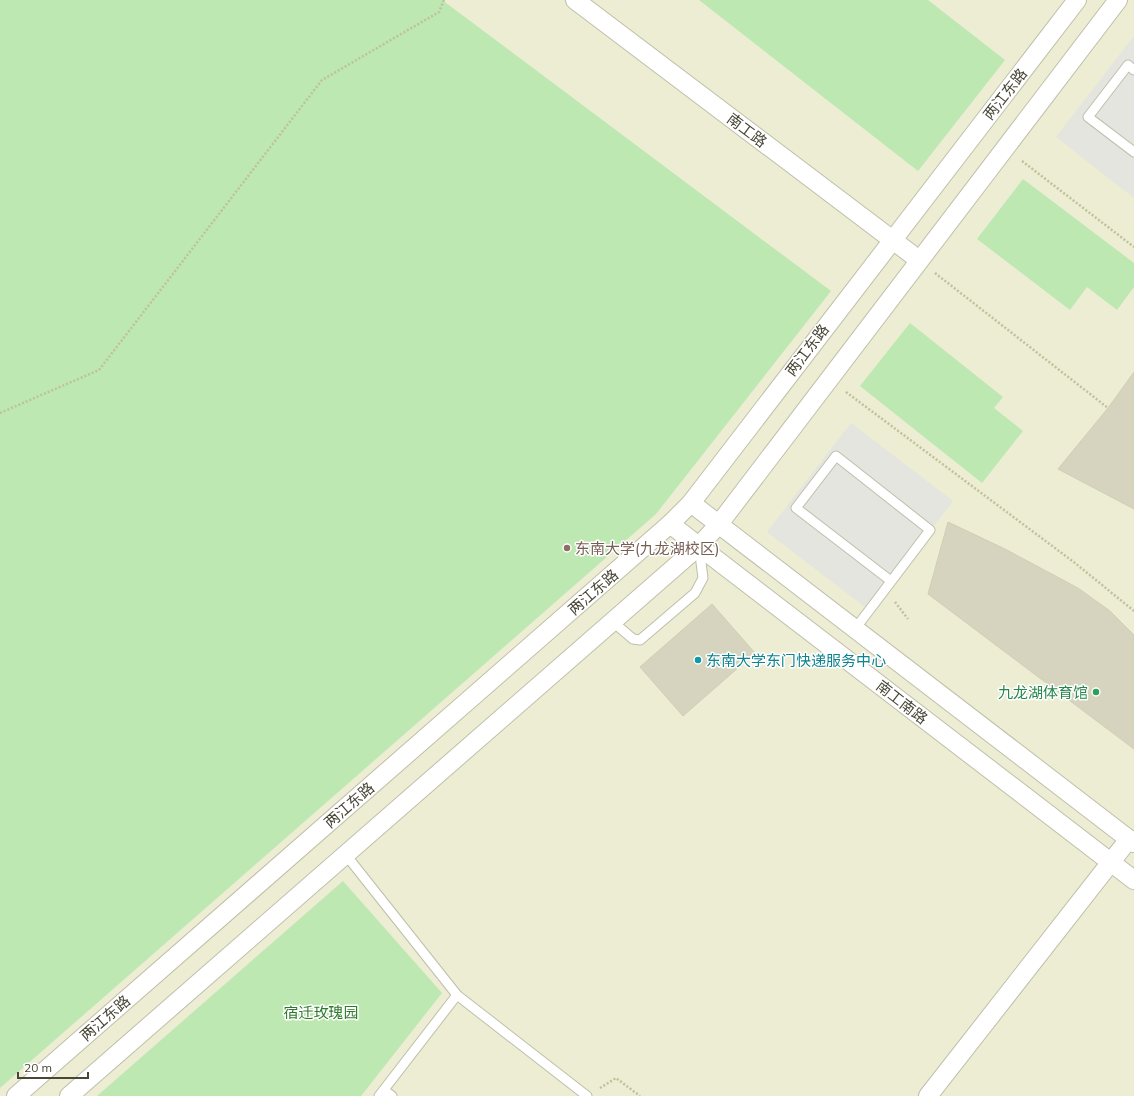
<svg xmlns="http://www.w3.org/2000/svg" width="1134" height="1096" font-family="Mulish,'Noto Sans SC',sans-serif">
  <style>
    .education { fill: #ecedd2 }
    .green { fill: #bde8b2 }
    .parking { fill: #e5e5e0 }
    .building { fill: #d6d4be; stroke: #d0cfb1 }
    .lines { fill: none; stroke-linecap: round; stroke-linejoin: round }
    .lane-casing { stroke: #c0bfab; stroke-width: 11 }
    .street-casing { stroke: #c0bfab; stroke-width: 20 }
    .path { stroke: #c1c09c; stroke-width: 2.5; stroke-dasharray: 2 2; stroke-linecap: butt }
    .lane { stroke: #fff; stroke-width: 9 }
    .street { stroke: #fff; stroke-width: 18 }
    .education-dot { fill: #8d6e63; stroke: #fff; stroke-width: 1.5 }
    .culture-dot { fill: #0f9aa8; stroke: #fff; stroke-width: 1.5 }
    .leisure-dot { fill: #2e9e5b; stroke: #fff; stroke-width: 1.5 }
    .labels { text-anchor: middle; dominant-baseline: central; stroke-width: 3; stroke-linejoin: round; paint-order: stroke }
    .street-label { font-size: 15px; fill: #484737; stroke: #fff }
    .education-label { font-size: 15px; fill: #785e54; stroke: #fff; text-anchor: start }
    .culture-label { font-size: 15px; fill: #0d838f; stroke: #fff; text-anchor: start }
    .leisure-label { font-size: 15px; fill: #27864d; stroke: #fff; text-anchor: end }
    .park-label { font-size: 15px; fill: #2e7a2a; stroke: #fff }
  </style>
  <rect width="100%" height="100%" fill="#f4f4e8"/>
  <rect class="education" x="0" y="0" width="1134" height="1096"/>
  <g class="green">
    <polygon points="0,0 442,0 831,291 656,514 0,1088"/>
    <polygon points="699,0 928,0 1005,60 918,171"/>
    <polygon points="1023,179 1134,263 1134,287 1117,310 1087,287 1070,310 977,239"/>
    <polygon points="910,323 1003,397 994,408 1023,431 982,483 860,386"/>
    <polygon points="343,881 442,993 361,1096 97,1096"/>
  </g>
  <g class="parking">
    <polygon points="1134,36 1134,198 1056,137"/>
    <polygon points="851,423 953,501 869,610 767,532"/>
  </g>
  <g class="building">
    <polygon points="1134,372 1134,509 1058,469 1108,408"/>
    <polygon points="948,522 1005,549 1078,588 1110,611 1134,635 1134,749 928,594"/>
    <polygon points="712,604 755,653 683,716 640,667"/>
  </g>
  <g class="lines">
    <g class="lane-casing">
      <g id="lane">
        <polyline points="1134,70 1128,65 1088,117 1134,152"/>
        <polyline points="613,622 633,639 640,640 695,593 703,578 699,547"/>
        <path d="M855 629C880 596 905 563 930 530L836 456 796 508 891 581"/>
        <polyline points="346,855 457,995 379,1096"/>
        <polyline points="457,995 587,1096"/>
        <polyline points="384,1090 392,1096"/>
      </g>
    </g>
    <g class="street-casing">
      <g id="street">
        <polyline points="575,0 919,260"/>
        <polyline points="691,503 1134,843"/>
        <polyline points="670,524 1134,880"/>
        <polyline points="16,1096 670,524 691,503 1077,0"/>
        <polyline points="69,1096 699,546 719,524 1118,0"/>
        <polyline points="928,1096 1129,839"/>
      </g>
    </g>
    <g class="path">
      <polyline points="1022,161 1134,247"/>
      <polyline points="935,273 1108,408"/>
      <polyline points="846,392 1075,563 1134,611"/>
      <polyline points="0,413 99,370 322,80 439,12 444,0"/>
      <polyline points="895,602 908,619"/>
      <polyline points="600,1088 616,1078 640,1096"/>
    </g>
    <use href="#lane" class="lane"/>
    <use href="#street" class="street"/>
  </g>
  <circle class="education-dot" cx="567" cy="548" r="4"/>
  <circle class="culture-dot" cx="698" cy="660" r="4"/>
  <circle class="leisure-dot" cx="1096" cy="692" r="4"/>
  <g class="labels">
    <g class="street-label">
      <text transform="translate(1005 94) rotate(-52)">两江东路</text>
      <text transform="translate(747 130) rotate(37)">南工路</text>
      <text transform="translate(807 350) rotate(-53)">两江东路</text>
      <text transform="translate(593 592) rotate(-41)">两江东路</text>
      <text transform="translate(902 702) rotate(38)">南工南路</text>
      <text transform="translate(349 805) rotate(-41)">两江东路</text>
      <text transform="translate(105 1018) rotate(-41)">两江东路</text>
    </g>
    <g class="education-label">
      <text x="575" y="548">东南大学(九龙湖校区)</text>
    </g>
    <g class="culture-label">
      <text x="706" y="660">东南大学东门快递服务中心</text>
    </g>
    <g class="leisure-label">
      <text x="1088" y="692">九龙湖体育馆</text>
    </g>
    <g class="park-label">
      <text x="321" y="1012">宿迁玫瑰园</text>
    </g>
  </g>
  <path d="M18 1072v6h70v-6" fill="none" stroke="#484737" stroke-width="2"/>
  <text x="24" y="1072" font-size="12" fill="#484737" stroke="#ffffff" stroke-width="3" paint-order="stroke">20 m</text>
</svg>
